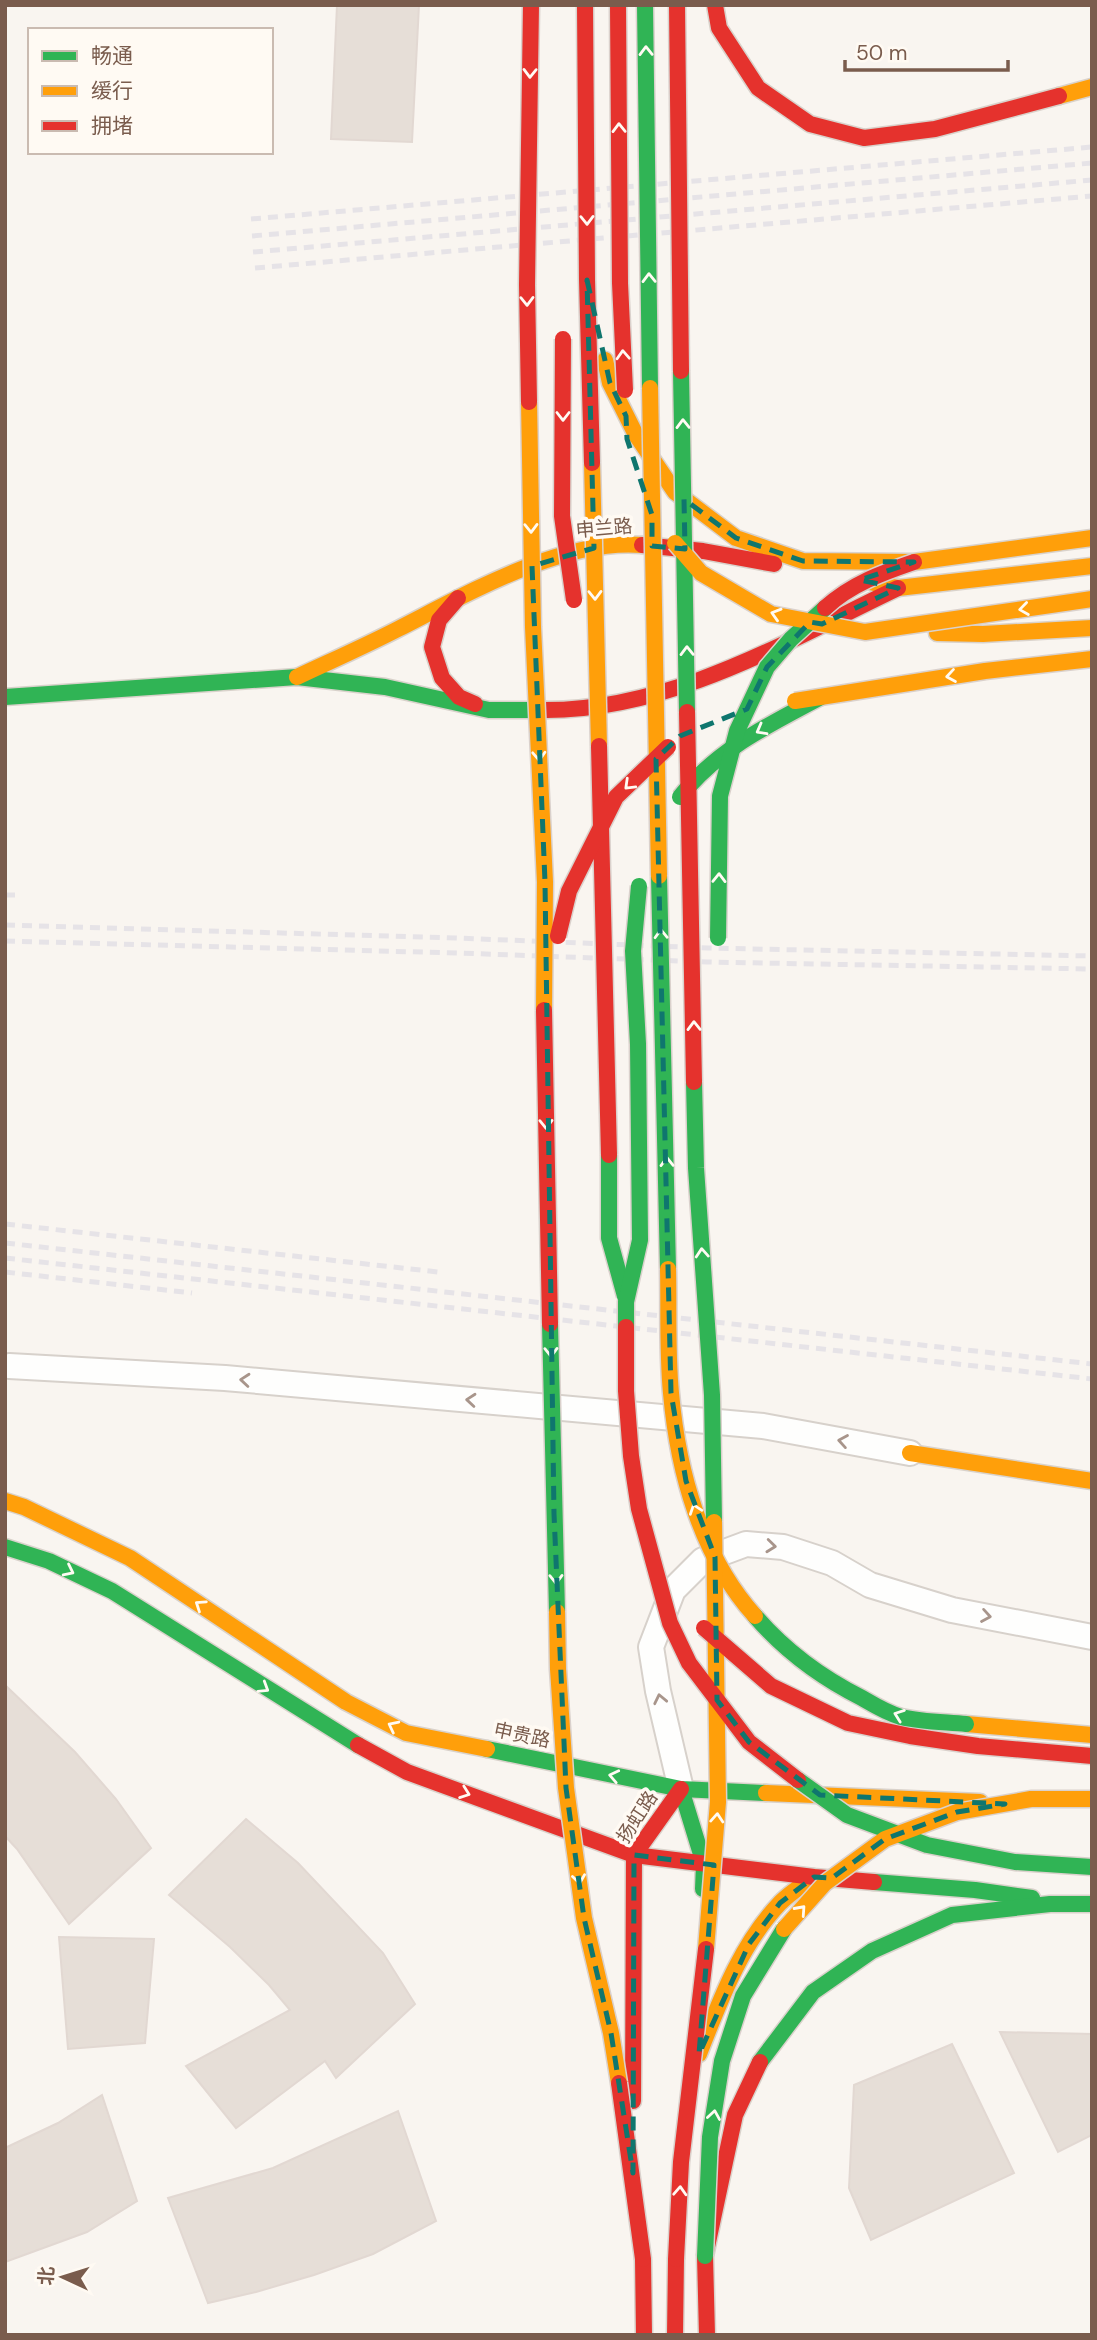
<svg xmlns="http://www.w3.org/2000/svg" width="1097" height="2340" font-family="'DM Sans','Noto Sans SC',sans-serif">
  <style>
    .building { fill: #e6ded7; stroke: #e2d8d2; stroke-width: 2 }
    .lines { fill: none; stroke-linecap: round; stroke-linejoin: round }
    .street-casing { stroke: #d7d1cb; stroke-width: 28 }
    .fast-casing { stroke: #d9d2cb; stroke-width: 19 }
    .slow-casing { stroke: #d9d2cb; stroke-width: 19 }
    .jam-casing { stroke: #d9d2cb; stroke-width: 19 }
    .street { stroke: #fefefd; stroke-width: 24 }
    .fast { stroke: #30b455; stroke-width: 16 }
    .slow { stroke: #ff9f0a; stroke-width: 16 }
    .jam { stroke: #e5322d; stroke-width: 16 }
    .rail { stroke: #e6e3e7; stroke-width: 5; stroke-dasharray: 10 7; stroke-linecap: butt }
    .fast-bridge-casing { stroke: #dad1cc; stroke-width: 19; stroke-linecap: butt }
    .slow-bridge-casing { stroke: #dad1cc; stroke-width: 19; stroke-linecap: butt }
    .jam-bridge-casing { stroke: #dad1cc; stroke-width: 19; stroke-linecap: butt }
    .fast-bridge { stroke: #30b455; stroke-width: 16 }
    .slow-bridge { stroke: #ff9f0a; stroke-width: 16 }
    .jam-bridge { stroke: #e5322d; stroke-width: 16 }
    .oneway { stroke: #fffaf3 }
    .oneway2 { stroke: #a8958b }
    .marked { fill: none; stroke: #0f766e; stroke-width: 5; stroke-dasharray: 14 9; stroke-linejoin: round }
    .labels { text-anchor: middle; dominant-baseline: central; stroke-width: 7; stroke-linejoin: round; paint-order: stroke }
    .street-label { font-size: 19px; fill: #7a5c4d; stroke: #fffaf3 }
  </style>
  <rect width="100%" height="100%" fill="#f9f5f0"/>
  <g class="building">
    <polygon points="337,5 419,5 412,142 331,139"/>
    <polygon points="5,1685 75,1752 116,1799 151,1848 69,1924 17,1849 5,1836"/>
    <polygon points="246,1819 298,1863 383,1953 415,2004 336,2078 325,2061 236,2128 186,2066 290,2010 269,1985 230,1947 169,1895"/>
    <polygon points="59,1937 154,1939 145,2043 68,2049"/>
    <polygon points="1000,2032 1092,2034 1092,2135 1058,2152"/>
    <polygon points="952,2044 1014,2173 871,2240 849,2188 854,2085"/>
    <polygon points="102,2095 137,2201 87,2232 5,2262 5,2148 58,2123"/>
    <polygon points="398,2111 436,2221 373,2254 314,2275 256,2292 208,2303 168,2198 273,2168"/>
  </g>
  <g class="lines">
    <g class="street-casing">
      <g id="street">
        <polyline points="9,1366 225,1378 763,1426 910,1453"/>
        <polyline points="681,1789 658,1691 651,1647 673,1590 703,1560 746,1544 783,1547 832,1563 870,1585 952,1610 1092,1637"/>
      </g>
    </g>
    <g class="fast-casing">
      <g id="fast">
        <polyline points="5,697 297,677 385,687 489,710 546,710"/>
        <polyline points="5,1547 49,1561 112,1591 358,1745"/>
        <polyline points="487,1749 681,1789 766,1793"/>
        <polyline points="681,1789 704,1864 703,1889"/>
        <polyline points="874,1882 975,1890 1032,1898"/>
        <polyline points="760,2062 813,1992 872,1951 952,1915 1050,1904 1092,1904"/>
      </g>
    </g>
    <g class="slow-casing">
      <g id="slow">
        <polyline points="1059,96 1092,87"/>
        <polyline points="605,360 610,383 636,435 675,492 736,538 803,561 914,562 1092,538"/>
        <polyline points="874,583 898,588 1092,566"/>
        <polyline points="937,633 983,634 1092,628"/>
        <path d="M297 677C331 661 365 646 398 629 467 594 563 538 642 545"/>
        <polyline points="910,1453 1092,1481"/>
        <polyline points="5,1501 24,1507 130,1558 346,1702 406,1733 487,1749"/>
        <polyline points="966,1724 1092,1735"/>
        <polyline points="766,1793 980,1802"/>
        <path d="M699 2054C720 2001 740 1945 780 1903 790 1893 802 1885 814 1877"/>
      </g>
    </g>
    <g class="jam-casing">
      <g id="jam">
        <polyline points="715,5 719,28 758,88 810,124 864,138 935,129 1059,96"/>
        <polyline points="642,545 703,551 774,564"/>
        <polyline points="458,598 439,620 432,647 442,678 459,697 475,704"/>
        <path d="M546 710C672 710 787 641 898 588"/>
        <polyline points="358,1745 407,1772 634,1855 814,1877 874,1882"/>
        <polyline points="633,2101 634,1855 681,1789"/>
        <polyline points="643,2259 644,2335"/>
        <polyline points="675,2335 676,2259"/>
        <polyline points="707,2335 705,2256 735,2115 760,2062"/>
      </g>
    </g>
    <use href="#street" class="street"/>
    <use href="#fast" class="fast"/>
    <use href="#slow" class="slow"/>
    <use href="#jam" class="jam"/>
    <g class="rail">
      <polyline points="251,219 1092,147"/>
      <polyline points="252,236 1092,163"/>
      <polyline points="253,252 1092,180"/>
      <polyline points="255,268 1092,196"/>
      <polyline points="5,895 15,895"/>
      <polyline points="5,925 455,938 708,948 1092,956"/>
      <polyline points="5,941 457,953 707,962 1092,969"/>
      <polyline points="5,1224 438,1272"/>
      <polyline points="5,1243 1092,1364"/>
      <polyline points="5,1258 1092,1379"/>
      <polyline points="5,1272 192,1293"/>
    </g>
    <g class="fast-bridge-casing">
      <g id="fast-bridge">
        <polyline points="645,5 650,388"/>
        <polyline points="681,371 687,712"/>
        <path d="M680 797C717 749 769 725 821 697"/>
        <polyline points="659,876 668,1269"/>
        <polyline points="718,938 720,796 737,731 767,667 791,639 825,608"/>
        <polyline points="694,1082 696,1168 712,1395 714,1522"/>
        <polyline points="609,1155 609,1238 625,1296"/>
        <polyline points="550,1324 557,1612"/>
        <polyline points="626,1327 626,1302 640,1240 638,1044 633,951 639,886"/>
        <path d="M755 1616C786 1652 820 1677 862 1698 874 1705 887 1713 901 1717 922 1722 945 1722 966 1724"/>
        <polyline points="798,1780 847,1815 927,1845 1015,1862 1092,1867"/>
        <polyline points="705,2256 710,2137 722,2061 743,1996 784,1929"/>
      </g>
    </g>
    <g class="slow-bridge-casing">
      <g id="slow-bridge">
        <polyline points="650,388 659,876"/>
        <polyline points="529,402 533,627 545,882 544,1010"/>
        <polyline points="592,463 599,746"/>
        <polyline points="675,543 701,573 771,614 865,632 1092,599"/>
        <polyline points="795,701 985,671 1092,659"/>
        <path d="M668 1269C669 1310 667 1352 671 1393 678 1472 701 1556 755 1616"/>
        <polyline points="557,1612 558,1669 566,1788 584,1918 611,2033 619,2083"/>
        <polyline points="784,1929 825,1883 885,1839 957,1812 1031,1799 1092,1799"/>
        <polyline points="706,1949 718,1802 714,1522"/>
      </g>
    </g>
    <g class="jam-bridge-casing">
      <g id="jam-bridge">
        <polyline points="585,5 587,280 592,463"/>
        <polyline points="618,5 620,283 625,390"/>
        <polyline points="677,5 681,371"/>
        <polyline points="563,339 562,516 574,600"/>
        <polyline points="529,402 527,285 531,5"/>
        <path d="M825 608C851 584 882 573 914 562"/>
        <polyline points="687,712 694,1082"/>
        <polyline points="599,746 609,1155"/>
        <polyline points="558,936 569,891 616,797 668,747"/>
        <polyline points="544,1010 550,1324"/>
        <polyline points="626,1327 626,1391 631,1456 639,1509 670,1623 689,1663 749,1742 798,1780"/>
        <polyline points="704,1628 771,1686 848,1723 910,1736 978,1746 1092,1756"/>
        <polyline points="619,2083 643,2259"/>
        <polyline points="676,2259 681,2162 706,1949"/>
      </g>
    </g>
    <use href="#fast-bridge" class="fast-bridge"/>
    <use href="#slow-bridge" class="slow-bridge"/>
    <use href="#jam-bridge" class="jam-bridge"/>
  </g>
  <defs><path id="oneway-chevron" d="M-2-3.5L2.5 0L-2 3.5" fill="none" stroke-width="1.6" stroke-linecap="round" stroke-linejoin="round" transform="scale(1.75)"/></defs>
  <g class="oneway">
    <use href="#oneway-chevron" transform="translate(646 51) rotate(-91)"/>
    <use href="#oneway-chevron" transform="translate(530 73) rotate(91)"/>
    <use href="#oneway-chevron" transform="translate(619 128) rotate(-91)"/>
    <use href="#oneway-chevron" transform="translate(587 220) rotate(89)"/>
    <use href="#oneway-chevron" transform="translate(649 278) rotate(-91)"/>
    <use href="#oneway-chevron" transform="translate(527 301) rotate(89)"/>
    <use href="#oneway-chevron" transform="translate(623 355) rotate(-93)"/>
    <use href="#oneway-chevron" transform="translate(563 416) rotate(90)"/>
    <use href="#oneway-chevron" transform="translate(683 424) rotate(-91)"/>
    <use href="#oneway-chevron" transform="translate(531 528) rotate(89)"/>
    <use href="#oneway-chevron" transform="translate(595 595) rotate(89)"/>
    <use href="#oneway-chevron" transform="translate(1024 609) rotate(172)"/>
    <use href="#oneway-chevron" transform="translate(776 614) rotate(-163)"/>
    <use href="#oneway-chevron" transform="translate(687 651) rotate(-91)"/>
    <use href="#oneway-chevron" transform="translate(951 676) rotate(171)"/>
    <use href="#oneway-chevron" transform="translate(761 730) rotate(151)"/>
    <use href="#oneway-chevron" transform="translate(539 756) rotate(87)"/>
    <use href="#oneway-chevron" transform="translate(629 785) rotate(136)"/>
    <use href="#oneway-chevron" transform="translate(719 878) rotate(-89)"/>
    <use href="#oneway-chevron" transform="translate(661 934) rotate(-92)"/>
    <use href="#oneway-chevron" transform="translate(694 1026) rotate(-91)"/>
    <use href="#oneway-chevron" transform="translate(546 1124) rotate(89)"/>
    <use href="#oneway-chevron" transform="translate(667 1162) rotate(-91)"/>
    <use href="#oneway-chevron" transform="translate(702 1253) rotate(-94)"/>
    <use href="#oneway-chevron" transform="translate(551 1352) rotate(89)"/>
    <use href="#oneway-chevron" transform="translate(695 1509) rotate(-109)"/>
    <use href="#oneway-chevron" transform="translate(69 1571) rotate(26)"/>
    <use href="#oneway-chevron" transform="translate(556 1579) rotate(89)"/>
    <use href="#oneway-chevron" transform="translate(200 1605) rotate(-146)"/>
    <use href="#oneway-chevron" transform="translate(264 1688) rotate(32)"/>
    <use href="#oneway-chevron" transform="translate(899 1715) rotate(-160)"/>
    <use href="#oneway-chevron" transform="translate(393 1726) rotate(-153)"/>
    <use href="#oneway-chevron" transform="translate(614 1776) rotate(-168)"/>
    <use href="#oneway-chevron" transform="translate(465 1793) rotate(20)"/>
    <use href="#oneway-chevron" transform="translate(717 1818) rotate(-86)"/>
    <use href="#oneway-chevron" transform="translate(579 1879) rotate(82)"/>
    <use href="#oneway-chevron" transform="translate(801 1910) rotate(-48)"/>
    <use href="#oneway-chevron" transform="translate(714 2115) rotate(-81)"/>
    <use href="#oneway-chevron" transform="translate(680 2191) rotate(-87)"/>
  </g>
  <g class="oneway2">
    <use href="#oneway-chevron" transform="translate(245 1380) rotate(-175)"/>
    <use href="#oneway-chevron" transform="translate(471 1400) rotate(-175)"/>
    <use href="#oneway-chevron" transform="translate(843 1441) rotate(-170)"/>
    <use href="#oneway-chevron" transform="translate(771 1546) rotate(6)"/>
    <use href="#oneway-chevron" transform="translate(986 1616) rotate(10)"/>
    <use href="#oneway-chevron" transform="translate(660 1699) rotate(-102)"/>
  </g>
  <path class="marked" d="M587 280 610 383 626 416 627 439 652 515V546L685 549 684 499 736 538 803 561 914 562 860 580 898 588 822 624 810 622 767 667 747 709 680 736 656 759 671 1393 686 1481 715 1557 717 1700 749 1742 820 1795 1005 1804 957 1812 885 1839 832 1878 814 1877 780 1903 749 1944 699 2054 714 1865 634 1855 633 2173 611 2033 584 1918 566 1788 554 1514 545 882 532 566 594 548Z"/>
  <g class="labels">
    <g class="street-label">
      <text transform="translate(604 528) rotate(-5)">申兰路</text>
      <text transform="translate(522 1735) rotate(12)">申贵路</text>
      <text transform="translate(637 1817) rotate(-57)">扬虹路</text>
    </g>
  </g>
  <rect width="1097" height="2340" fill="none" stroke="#7a5c4d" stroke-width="14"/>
  <rect x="28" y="28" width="245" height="126" fill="#fffaf3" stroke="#cabbb1" stroke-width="2"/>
  <rect x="42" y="51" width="35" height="10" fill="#30b455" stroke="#cabbb1" stroke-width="2"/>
  <text x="91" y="63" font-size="21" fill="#7a5c4d">畅通</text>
  <rect x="42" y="86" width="35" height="10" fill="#ff9f0a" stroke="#cabbb1" stroke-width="2"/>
  <text x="91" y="98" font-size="21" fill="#7a5c4d">缓行</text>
  <rect x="42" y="121" width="35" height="10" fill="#e5322d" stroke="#cabbb1" stroke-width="2"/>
  <text x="91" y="133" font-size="21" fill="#7a5c4d">拥堵</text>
  <g transform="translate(63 2277) rotate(274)" stroke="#fffaf3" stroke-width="5" paint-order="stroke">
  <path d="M0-5L12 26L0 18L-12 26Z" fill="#7a5c4d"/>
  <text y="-10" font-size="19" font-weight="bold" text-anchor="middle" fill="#7a5c4d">北</text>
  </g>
  <path d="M845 60v10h163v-10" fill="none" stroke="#7a5c4d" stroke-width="3.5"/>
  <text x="856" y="60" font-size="21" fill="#7a5c4d" stroke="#fffaf3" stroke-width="5" paint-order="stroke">50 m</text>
</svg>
